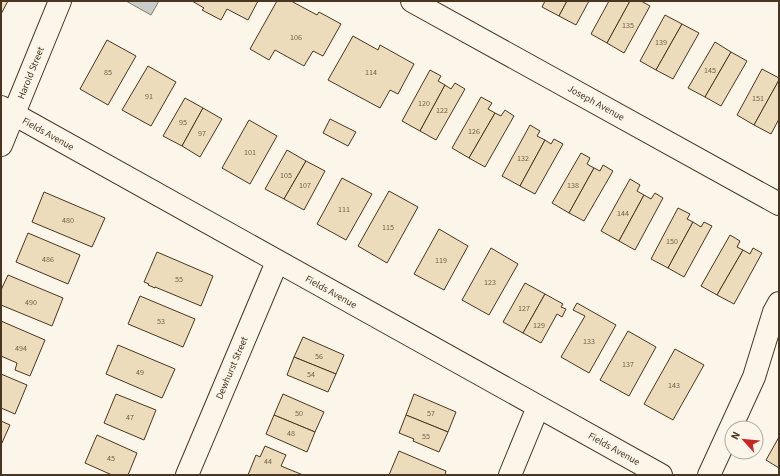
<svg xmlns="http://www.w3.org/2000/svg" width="780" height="476" font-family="'Source Sans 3',sans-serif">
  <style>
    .water { fill: #c9cecd; stroke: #887966 }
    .building { fill: #ecdcbc; stroke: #4a3520 }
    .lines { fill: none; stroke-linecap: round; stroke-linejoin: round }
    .street-casing { stroke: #4a3520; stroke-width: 24 }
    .street { stroke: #fbf6e9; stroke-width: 22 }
    .labels { text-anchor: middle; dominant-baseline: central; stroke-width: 3; stroke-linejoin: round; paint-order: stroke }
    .number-label { font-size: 8px; fill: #725f47 }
    .street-label { font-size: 10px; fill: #4a3520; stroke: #fbf6e9 }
  </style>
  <rect width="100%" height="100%" fill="#fbf6e9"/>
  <polygon class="water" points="126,1 159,1 151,15"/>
  <g class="building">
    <polygon points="1,1 8,1 1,14"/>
    <polygon points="192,1 258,1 248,20 227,9 221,20 202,10 204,8"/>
    <polygon points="277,1 291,1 317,15 319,12 341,24 323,56 313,51 304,66 275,50 269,60 250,49"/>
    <polygon points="545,1 567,1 559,16 542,7"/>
    <polygon points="567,1 589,1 576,25 559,16"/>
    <polygon points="609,1 630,1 607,43 591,34"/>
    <polygon points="630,1 641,1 650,6 624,53 607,43"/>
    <polygon points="665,15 682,24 656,70 640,61"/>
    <polygon points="682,24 699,33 673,79 656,70"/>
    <polygon points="353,36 378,50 380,45 414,64 398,94 390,90 380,108 328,80"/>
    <polygon points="107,40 136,56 108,105 80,89"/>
    <polygon points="715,42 731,52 705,97 688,88"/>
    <polygon points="731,52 747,61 721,106 705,97"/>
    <polygon points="148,66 176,82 151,126 122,110"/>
    <polygon points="762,69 779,78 779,80 754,125 737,115"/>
    <polygon points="430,70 441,76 438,81 445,85 420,131 402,121"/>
    <polygon points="779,80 779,119 771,134 754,125"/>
    <polygon points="455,83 465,89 436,140 420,131 445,85 451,89"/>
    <polygon points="481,97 492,103 488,109 495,113 469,158 452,148"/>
    <polygon points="185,98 203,108 182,146 163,136"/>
    <polygon points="203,108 222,119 200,157 182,146"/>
    <polygon points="505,110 514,116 485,167 469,158 495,113 501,116"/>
    <polygon points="330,119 356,132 348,146 323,133"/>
    <polygon points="249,120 277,136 250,184 222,168"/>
    <polygon points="530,125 540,131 537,136 545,140 520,186 502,176"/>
    <polygon points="554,139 563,144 535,194 520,186 545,140 551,144"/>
    <polygon points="287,150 306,161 284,199 265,189"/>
    <polygon points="581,153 590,158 587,164 594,168 569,213 552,203"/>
    <polygon points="306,161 325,171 304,210 284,199"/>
    <polygon points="603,165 613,171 584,221 569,213 594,168 600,171"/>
    <polygon points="342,178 372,194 346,240 317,224"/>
    <polygon points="630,179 640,185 637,191 644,195 619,241 601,231"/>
    <polygon points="389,191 418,207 387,263 358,246"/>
    <polygon points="44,192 105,218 92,247 32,222"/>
    <polygon points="655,193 663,198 635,250 619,241 644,195 651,199"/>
    <polygon points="678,208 690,214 687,219 693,222 668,268 651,259"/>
    <polygon points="693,222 701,227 704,222 712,226 684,277 668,268"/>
    <polygon points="439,229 468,246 444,290 414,274"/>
    <polygon points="28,233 80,255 68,284 16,262"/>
    <polygon points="730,235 740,241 737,247 743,250 717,295 701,286"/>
    <polygon points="491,248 518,264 489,315 462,300"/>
    <polygon points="753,248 762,253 734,304 717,295 743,250 750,254"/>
    <polygon points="157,252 213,276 201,306 155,287 155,288 148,285 149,284 144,282"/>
    <polygon points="8,275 63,298 52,326 1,305 1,290"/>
    <polygon points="525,283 545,294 523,333 503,322"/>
    <polygon points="545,294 563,304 561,307 566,309 562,317 557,314 541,343 523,333"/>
    <polygon points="140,296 195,319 183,347 128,324"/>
    <polygon points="577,303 616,325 589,373 561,357 585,316 573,310"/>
    <polygon points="1,321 45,340 30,376 15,370 17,363 1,356"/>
    <polygon points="628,331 656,347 629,396 600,380"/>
    <polygon points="303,337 344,355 336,374 294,357"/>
    <polygon points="118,345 175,369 162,398 106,374"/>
    <polygon points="675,349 704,365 673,420 644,404"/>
    <polygon points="294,357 336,374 328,392 287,375"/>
    <polygon points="1,374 27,385 15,414 1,408"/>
    <polygon points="116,394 156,410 144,440 104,423"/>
    <polygon points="283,394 324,412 315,432 274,415"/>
    <polygon points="414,394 456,412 448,432 406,415"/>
    <polygon points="274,415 315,432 307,452 266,434"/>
    <polygon points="406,415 448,432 439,452 413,441 414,439 399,433"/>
    <polygon points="1,421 10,425 1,445"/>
    <polygon points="97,435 137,453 128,475 112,475 85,463"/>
    <polygon points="779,437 779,468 766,460"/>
    <polygon points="265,446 286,455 281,466 303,475 248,475 256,455 260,457"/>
    <polygon points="399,451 446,471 445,475 389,475"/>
  </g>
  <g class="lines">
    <g class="street-casing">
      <g id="street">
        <polyline points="412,1 779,204"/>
        <polyline points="1,107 661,475"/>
        <polyline points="1,145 60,1"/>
        <polyline points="187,475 277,262"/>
        <polyline points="510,475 538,407"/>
        <polyline points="709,475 754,377 774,312 779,303"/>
      </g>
    </g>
    <use href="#street" class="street"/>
  </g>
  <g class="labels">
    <g class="number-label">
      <text x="628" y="25">135</text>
      <text x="296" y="37">106</text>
      <text x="661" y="42">139</text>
      <text x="710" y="70">145</text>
      <text x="108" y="72">85</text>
      <text x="371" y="72">114</text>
      <text x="149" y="96">91</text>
      <text x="758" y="98">151</text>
      <text x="424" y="103">120</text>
      <text x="442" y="110">122</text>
      <text x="183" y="122">95</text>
      <text x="474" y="131">126</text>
      <text x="202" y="133">97</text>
      <text x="250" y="152">101</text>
      <text x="523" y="158">132</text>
      <text x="286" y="175">105</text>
      <text x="305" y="185">107</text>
      <text x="573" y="185">138</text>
      <text x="344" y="209">111</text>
      <text x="623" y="213">144</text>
      <text x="68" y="220">480</text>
      <text x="388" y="227">115</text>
      <text x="672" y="241">150</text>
      <text x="48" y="259">486</text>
      <text x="441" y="260">119</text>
      <text x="179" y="279">55</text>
      <text x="490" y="282">123</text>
      <text x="31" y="302">490</text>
      <text x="524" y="308">127</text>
      <text x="161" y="321">53</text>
      <text x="539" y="325">129</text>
      <text x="589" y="341">133</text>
      <text x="21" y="348">494</text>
      <text x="319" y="356">56</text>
      <text x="628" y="364">137</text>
      <text x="140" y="372">49</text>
      <text x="311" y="374">54</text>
      <text x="674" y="385">143</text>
      <text x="299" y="413">50</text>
      <text x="431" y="413">57</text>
      <text x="130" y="417">47</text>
      <text x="291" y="433">48</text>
      <text x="426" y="436">55</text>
      <text x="111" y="458">45</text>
      <text x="268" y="461">44</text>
    </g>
    <g class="street-label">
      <text transform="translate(31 73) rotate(-68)">Harold Street</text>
      <text transform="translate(596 103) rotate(29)">Joseph Avenue</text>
      <text transform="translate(48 134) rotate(29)">Fields Avenue</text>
      <text transform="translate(331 292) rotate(29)">Fields Avenue</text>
      <text transform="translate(232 368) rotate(-67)">Dewhurst Street</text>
      <text transform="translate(614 449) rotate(29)">Fields Avenue</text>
    </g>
  </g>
  <rect width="780" height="476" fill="none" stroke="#4a3520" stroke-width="4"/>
  <g transform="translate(744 440) rotate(297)"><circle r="19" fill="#fbf6e9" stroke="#b4a999"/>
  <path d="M0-3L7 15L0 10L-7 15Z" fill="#c62828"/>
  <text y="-6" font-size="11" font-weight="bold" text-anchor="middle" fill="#4a3520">N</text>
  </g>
</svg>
